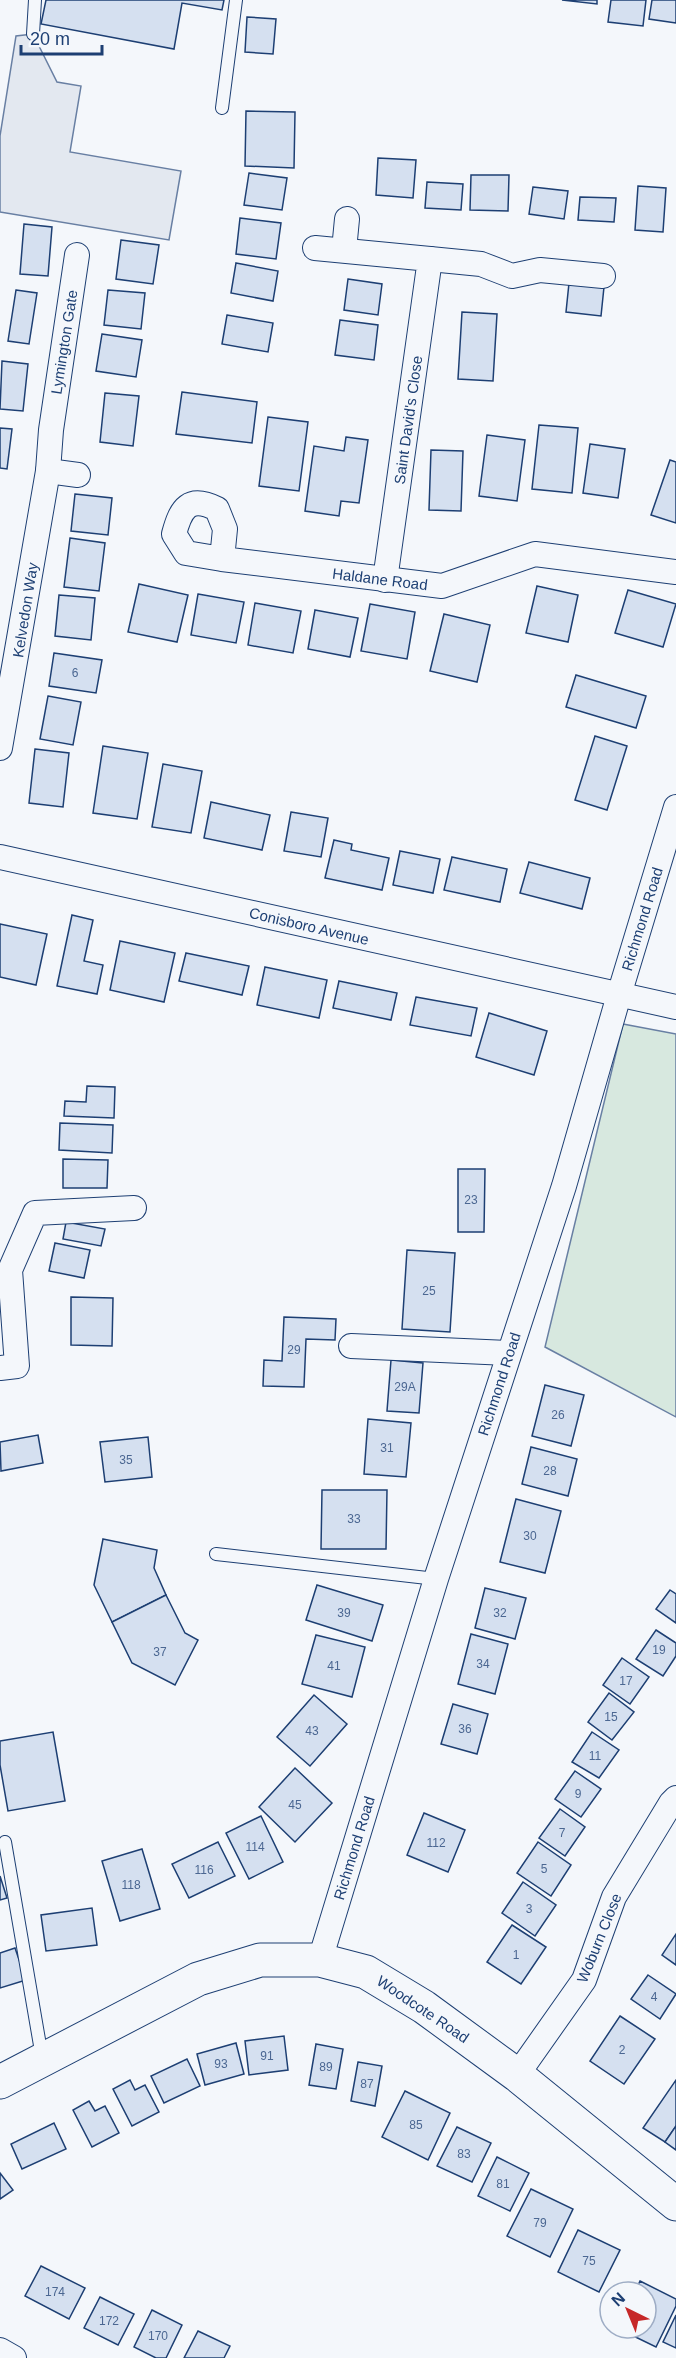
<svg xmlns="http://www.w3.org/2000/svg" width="676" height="2358" font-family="Helvetica,sans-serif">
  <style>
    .green { fill: #d7e8df; stroke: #687fa3; stroke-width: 1.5 }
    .parking { fill: #e3e8f0; stroke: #687fa3; stroke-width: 1.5 }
    .building { fill: #d5e0f0; stroke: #1d3f73; stroke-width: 1.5 }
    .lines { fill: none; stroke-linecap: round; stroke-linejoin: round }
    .lane-casing { stroke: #1d3f73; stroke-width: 14 }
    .street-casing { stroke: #1d3f73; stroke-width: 26 }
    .primary-casing { stroke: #1d3f73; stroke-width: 35 }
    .lane { stroke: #f4f7fb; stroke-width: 12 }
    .street { stroke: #f4f7fb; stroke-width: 24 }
    .primary { stroke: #f4f7fb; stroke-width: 33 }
    .labels { text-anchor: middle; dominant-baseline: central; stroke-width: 4.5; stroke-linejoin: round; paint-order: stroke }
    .number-label { font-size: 12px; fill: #4b6792 }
    .street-label { font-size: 15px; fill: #1d3f73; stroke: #f4f7fb }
  </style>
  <rect width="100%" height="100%" fill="#f4f7fb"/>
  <polygon class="green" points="623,1024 676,1034 676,1417 545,1347"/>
  <polygon class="parking" points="33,34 57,82 81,86 70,152 181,171 169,240 0,212 0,136 16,36"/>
  <g class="building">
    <polygon points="46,0 224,0 222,10 182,3 174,49 41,24"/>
    <polygon points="562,0 597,0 597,4"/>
    <polygon points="611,0 646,0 643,26 608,22"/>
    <polygon points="652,0 676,0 676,23 649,19"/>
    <polygon points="247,17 276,19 273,54 245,52"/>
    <polygon points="246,111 295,112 294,168 245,166"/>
    <polygon points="378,158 416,160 413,198 376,195"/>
    <polygon points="249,173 287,178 282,210 244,205"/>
    <polygon points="471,175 509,175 508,211 470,210"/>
    <polygon points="427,182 463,184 461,210 425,208"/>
    <polygon points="638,186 666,188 663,232 635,230"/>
    <polygon points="533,187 568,191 564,219 529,214"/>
    <polygon points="580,197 616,198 614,222 578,220"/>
    <polygon points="240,218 281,223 276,259 236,254"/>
    <polygon points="24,224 52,227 48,276 20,274"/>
    <polygon points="121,240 159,245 153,284 116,279"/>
    <polygon points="236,263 278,271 273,301 231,293"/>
    <polygon points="348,279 382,284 378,315 344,310"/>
    <polygon points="569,283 604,287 601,316 566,312"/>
    <polygon points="16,290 37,293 29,344 8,341"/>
    <polygon points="108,290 145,293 141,329 104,325"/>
    <polygon points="462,312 497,314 493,381 458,379"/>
    <polygon points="227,315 273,323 268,352 222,344"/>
    <polygon points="340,320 378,325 374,360 335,355"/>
    <polygon points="102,334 142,340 136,377 96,371"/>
    <polygon points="2,361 28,364 23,411 0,409"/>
    <polygon points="182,392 257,402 252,443 176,434"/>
    <polygon points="105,393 139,396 133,446 100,442"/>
    <polygon points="268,417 308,422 299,491 259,486"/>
    <polygon points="539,425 578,428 572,493 532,489"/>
    <polygon points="0,428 12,429 7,469 0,468"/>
    <polygon points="487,435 525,440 517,501 479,496"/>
    <polygon points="346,437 368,440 359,503 341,501 339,516 305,511 314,446 344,451"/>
    <polygon points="590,444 625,449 618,498 583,493"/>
    <polygon points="431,450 463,451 461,511 429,510"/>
    <polygon points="670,460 676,462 676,523 651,515"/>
    <polygon points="75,494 112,498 108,535 71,531"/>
    <polygon points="70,538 105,543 99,591 64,587"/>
    <polygon points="139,584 188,595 177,642 128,632"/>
    <polygon points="537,586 578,595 568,642 526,633"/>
    <polygon points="628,590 676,604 663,647 615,633"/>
    <polygon points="198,594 244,602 236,643 191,635"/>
    <polygon points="59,595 95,598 91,640 55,636"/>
    <polygon points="255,603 301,611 293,653 248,645"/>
    <polygon points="370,604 415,612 407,659 361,651"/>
    <polygon points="315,610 358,618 350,657 308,649"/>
    <polygon points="444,614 490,625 477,682 430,671"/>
    <polygon points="54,653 102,660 96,693 49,686"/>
    <polygon points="576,675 646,696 636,728 566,707"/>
    <polygon points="48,696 81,702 73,745 40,739"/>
    <polygon points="595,736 627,746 607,810 575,800"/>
    <polygon points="103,746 148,753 137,819 93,813"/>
    <polygon points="35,749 69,753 63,807 29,803"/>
    <polygon points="163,764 202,771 191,833 152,827"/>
    <polygon points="211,802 270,815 262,850 204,838"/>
    <polygon points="291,812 328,818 321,857 284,851"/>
    <polygon points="334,840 352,844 351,850 389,858 382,890 325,878"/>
    <polygon points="400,851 440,859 433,893 393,885"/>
    <polygon points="452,857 507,869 500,902 444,890"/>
    <polygon points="529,862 590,878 582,909 520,893"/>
    <polygon points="72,915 93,920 84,961 103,965 97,994 57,986"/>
    <polygon points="0,924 47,934 36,985 0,977"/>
    <polygon points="120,941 175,953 164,1002 110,990"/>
    <polygon points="186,953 249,966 242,995 179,981"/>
    <polygon points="265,967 327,980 319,1018 257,1005"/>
    <polygon points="339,981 397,993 391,1020 333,1008"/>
    <polygon points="416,997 477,1008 471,1036 410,1025"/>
    <polygon points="489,1013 547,1031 534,1075 476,1057"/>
    <polygon points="87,1086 115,1087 114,1118 64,1116 65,1101 86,1102"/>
    <polygon points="60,1123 113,1125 112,1153 59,1150"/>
    <polygon points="63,1159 108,1160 107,1188 63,1188"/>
    <polygon points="458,1169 485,1169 484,1232 458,1232"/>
    <polygon points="66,1222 105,1229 101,1246 63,1239"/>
    <polygon points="55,1243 90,1250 84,1278 49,1271"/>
    <polygon points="407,1250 455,1253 450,1332 402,1329"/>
    <polygon points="71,1297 113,1298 112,1346 71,1345"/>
    <polygon points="284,1317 336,1319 335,1340 306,1339 304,1387 263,1386 264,1360 282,1361"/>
    <polygon points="391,1360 423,1363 419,1413 387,1411"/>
    <polygon points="545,1385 584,1395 571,1446 532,1436"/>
    <polygon points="368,1419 411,1423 406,1477 364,1474"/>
    <polygon points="38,1435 43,1463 1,1471 0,1442"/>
    <polygon points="148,1437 152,1477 105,1482 100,1442"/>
    <polygon points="531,1447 577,1459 568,1496 522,1484"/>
    <polygon points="322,1490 387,1490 386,1549 321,1549"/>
    <polygon points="516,1499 561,1511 545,1573 500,1562"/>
    <polygon points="103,1539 157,1550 154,1568 166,1595 112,1622 94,1585"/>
    <polygon points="317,1585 383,1605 372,1641 306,1620"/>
    <polygon points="485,1588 526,1598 515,1639 475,1628"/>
    <polygon points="670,1590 676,1594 676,1623 656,1609"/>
    <polygon points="166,1595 185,1633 198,1640 175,1685 132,1663 112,1622"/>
    <polygon points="656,1630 676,1643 676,1656 663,1676 636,1659"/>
    <polygon points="471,1634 508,1644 495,1694 458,1684"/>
    <polygon points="316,1635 365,1647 352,1697 302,1684"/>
    <polygon points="622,1658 649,1677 630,1704 603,1685"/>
    <polygon points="609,1693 634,1712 612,1740 588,1722"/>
    <polygon points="314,1695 347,1724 310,1766 277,1737"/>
    <polygon points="453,1704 488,1714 477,1754 441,1744"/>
    <polygon points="53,1732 65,1801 8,1811 0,1765 0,1741"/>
    <polygon points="592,1732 619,1750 599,1778 572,1762"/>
    <polygon points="295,1768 332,1803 295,1842 259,1807"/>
    <polygon points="575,1771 601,1789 581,1817 555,1799"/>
    <polygon points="560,1809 585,1827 565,1856 539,1838"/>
    <polygon points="424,1813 465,1830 448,1872 407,1855"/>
    <polygon points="261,1816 283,1862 249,1879 226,1833"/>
    <polygon points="218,1842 235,1876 189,1898 172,1864"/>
    <polygon points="538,1842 571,1865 551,1896 517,1873"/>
    <polygon points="142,1849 160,1909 120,1921 102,1861"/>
    <polygon points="0,1876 7,1898 0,1900"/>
    <polygon points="523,1882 556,1905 535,1936 502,1913"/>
    <polygon points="92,1908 97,1945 46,1951 41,1915"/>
    <polygon points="512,1925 546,1947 521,1984 487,1962"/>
    <polygon points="676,1934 676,1965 662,1955"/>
    <polygon points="15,1948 26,1980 0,1988 0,1953"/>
    <polygon points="648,1975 676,1994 660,2019 631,1999"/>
    <polygon points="620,2016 655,2039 624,2084 590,2061"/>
    <polygon points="284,2036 288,2070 249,2075 245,2041"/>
    <polygon points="236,2043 244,2074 205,2085 197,2054"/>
    <polygon points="316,2044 343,2049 336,2089 309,2085"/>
    <polygon points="187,2059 200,2086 164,2103 151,2076"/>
    <polygon points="358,2062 382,2066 375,2106 351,2101"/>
    <polygon points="130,2080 135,2090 145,2085 159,2112 132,2126 113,2089"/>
    <polygon points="676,2080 676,2126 665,2142 643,2128"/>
    <polygon points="405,2091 450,2113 428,2160 382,2137"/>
    <polygon points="89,2101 95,2111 105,2106 119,2133 92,2147 73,2110"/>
    <polygon points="54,2123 66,2149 22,2169 11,2144"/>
    <polygon points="676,2126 676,2150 665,2142"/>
    <polygon points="457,2127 491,2143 472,2182 437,2166"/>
    <polygon points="497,2157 529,2173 510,2211 478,2196"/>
    <polygon points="0,2173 13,2190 0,2199"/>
    <polygon points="531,2189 573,2209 550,2257 507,2236"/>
    <polygon points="578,2230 620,2250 599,2292 558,2272"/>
    <polygon points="41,2266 85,2288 69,2319 25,2296"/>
    <polygon points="640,2281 676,2299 676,2306 656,2347 617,2328 646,2328 646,2292 635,2292"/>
    <polygon points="100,2297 134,2314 118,2345 84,2328"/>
    <polygon points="152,2310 182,2325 166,2358 156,2358 134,2347"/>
    <polygon points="676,2315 676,2348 663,2342"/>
    <polygon points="198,2331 230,2346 224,2358 184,2358"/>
  </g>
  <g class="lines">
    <g class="lane-casing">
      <g id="lane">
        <polyline points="33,34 35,0"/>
        <polyline points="222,108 236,0"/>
        <polyline points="216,1554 436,1579"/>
        <polyline points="5,1842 42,2057"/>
      </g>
    </g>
    <g class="street-casing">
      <g id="street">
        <polyline points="315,248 430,259 385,580"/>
        <polyline points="344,250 347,219"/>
        <polyline points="430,259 481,264 512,276 540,270 603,276"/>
        <polyline points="48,471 78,475"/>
        <path d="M222 559 225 529 217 509C189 495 181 508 174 534L186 553 222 559 442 586 535 554 676 572"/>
        <polyline points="0,748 48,471 51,430 77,255"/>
        <polyline points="0,857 676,1007"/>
        <polyline points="351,1346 508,1353"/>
        <polyline points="0,1368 17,1366 10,1270 35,1213 134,1208"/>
        <polyline points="320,1960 436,1579 564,1186 619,995 676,807"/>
        <polyline points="517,2075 584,1980 614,1897 671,1803 676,1798"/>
        <polyline points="0,2350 14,2358"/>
      </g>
    </g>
    <g class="primary-casing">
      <polyline id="primary" points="0,2082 198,1979 260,1960 320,1960 366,1972 424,2007 517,2075 676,2204"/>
    </g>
    <use href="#lane" class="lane"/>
    <use href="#street" class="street"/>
    <use href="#primary" class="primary"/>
  </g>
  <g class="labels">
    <g class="number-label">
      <text x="75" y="673">6</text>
      <text x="471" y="1200">23</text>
      <text x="429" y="1291">25</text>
      <text x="294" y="1350">29</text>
      <text x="405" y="1387">29A</text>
      <text x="558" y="1415">26</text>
      <text x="387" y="1448">31</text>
      <text x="126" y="1460">35</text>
      <text x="550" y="1471">28</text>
      <text x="354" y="1519">33</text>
      <text x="530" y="1536">30</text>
      <text x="344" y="1613">39</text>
      <text x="500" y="1613">32</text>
      <text x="659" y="1650">19</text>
      <text x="160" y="1652">37</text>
      <text x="483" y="1664">34</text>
      <text x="334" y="1666">41</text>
      <text x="626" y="1681">17</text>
      <text x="611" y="1717">15</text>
      <text x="465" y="1729">36</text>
      <text x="312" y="1731">43</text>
      <text x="595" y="1756">11</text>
      <text x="578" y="1794">9</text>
      <text x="295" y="1805">45</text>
      <text x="562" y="1833">7</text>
      <text x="436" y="1843">112</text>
      <text x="255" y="1847">114</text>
      <text x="544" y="1869">5</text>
      <text x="204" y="1870">116</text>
      <text x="131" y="1885">118</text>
      <text x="529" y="1909">3</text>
      <text x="516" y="1955">1</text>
      <text x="654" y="1997">4</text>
      <text x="622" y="2050">2</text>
      <text x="267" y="2056">91</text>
      <text x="221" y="2064">93</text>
      <text x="326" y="2067">89</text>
      <text x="367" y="2084">87</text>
      <text x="416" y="2125">85</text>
      <text x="464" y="2154">83</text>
      <text x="503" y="2184">81</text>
      <text x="540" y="2223">79</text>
      <text x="589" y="2261">75</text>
      <text x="55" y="2292">174</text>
      <text x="109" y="2321">172</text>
      <text x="158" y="2336">170</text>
    </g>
    <g class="street-label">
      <text transform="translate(64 342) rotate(-81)">Lymington Gate</text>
      <text transform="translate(408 420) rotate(-82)">Saint David's Close</text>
      <text transform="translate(380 579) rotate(7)">Haldane Road</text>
      <text transform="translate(25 610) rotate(-81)">Kelvedon Way</text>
      <text transform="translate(642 919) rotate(-73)">Richmond Road</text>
      <text transform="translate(309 926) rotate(13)">Conisboro Avenue</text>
      <text transform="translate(499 1384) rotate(-72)">Richmond Road</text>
      <text transform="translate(354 1848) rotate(-73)">Richmond Road</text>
      <text transform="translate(599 1938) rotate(-68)">Woburn Close</text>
      <text transform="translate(423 2009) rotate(34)">Woodcote Road</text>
    </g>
  </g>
  <g transform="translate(628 2310) rotate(317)"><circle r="28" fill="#f4f7fb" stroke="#9eadc5" stroke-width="1.5"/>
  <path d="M0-4.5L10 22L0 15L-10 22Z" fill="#c62828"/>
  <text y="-9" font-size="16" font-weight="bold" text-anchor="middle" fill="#1d3f73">N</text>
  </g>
  <path d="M21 45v9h81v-9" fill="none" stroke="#1d3f73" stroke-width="3"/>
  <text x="30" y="45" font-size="18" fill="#1d3f73" stroke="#f4f7fb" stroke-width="4.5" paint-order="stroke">20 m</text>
</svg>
